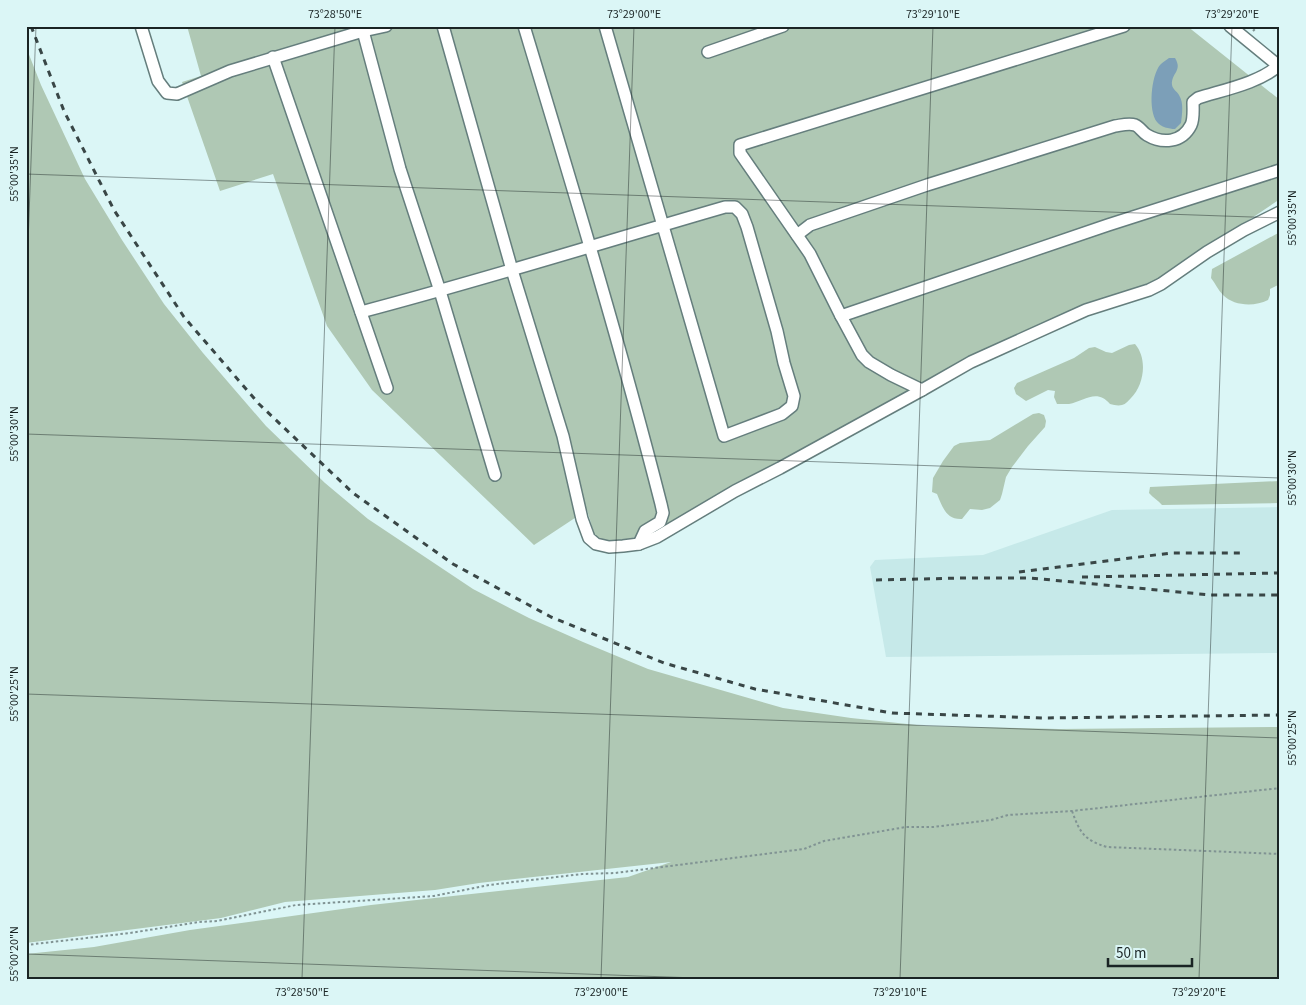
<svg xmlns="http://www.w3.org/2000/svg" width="1306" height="1005" font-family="'Source Sans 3',sans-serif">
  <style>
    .built { fill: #c6e9e9 }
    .green { fill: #afc8b4 }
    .water { fill: #7c9fb8 }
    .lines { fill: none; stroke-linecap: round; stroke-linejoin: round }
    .minor-casing { stroke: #657e7d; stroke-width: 14 }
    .path { stroke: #809393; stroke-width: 2; stroke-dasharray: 2.5 2.5; stroke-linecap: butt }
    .minor { stroke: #fff; stroke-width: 11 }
    .rail { stroke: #394646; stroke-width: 3; stroke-dasharray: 6 6; stroke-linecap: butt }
    .ticks { fill: none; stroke: #1a2424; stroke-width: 1; stroke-opacity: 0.45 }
    .neatline { fill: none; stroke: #1a2424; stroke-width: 2 }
    .ticks-label { font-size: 12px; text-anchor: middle; fill: #1a2424 }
  </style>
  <rect width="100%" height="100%" fill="#dbf6f6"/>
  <polygon class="built" points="1280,507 1280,653 886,657 870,567 875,560 983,555 1112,510"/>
  <g class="green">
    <polygon points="187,26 1187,26 1280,100 1280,199 1145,290 1085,309 699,511 613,546 597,543 587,510 534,545 372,390 327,326 273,174 220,191 182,82 201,76"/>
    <polygon points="26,47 41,85 85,179 122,240 164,304 203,353 266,426 325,483 368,519 473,589 529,618 583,642 648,669 783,708 851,718 926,726 1059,729 1280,727 1280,979 26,979 26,954 94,947 190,930 371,905 628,877 671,862 479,883 435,890 285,902 221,918 26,943"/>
    <path d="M1280 232V255L1277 260V266L1280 274V284L1270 289V295L1268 300C1254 307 1234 306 1223 295 1218 290 1215 283 1211 278L1212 269Z"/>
    <path d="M1135 344C1148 359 1144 385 1131 398 1128 401 1126 404 1122 405 1118 406 1114 405 1110 404 1097 388 1084 401 1069 404 1066 404 1061 404 1057 404L1054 397 1055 391 1048 390 1026 401 1016 394 1014 388 1017 383 1074 358 1089 348 1095 347 1106 352 1112 353 1129 345Z"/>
    <path d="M1039 413 1044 415 1046 421 1045 427 1028 446 1012 467 1006 477 1002 494 1000 500 990 508 982 510 970 509 962 519C946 520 942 506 937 494L932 492 933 478 943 461 954 446 960 443 990 440 1033 414Z"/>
    <path d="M1280 481V503L1162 505C1158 500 1153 498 1149 493L1150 487Z"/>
  </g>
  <path class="water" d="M1169 58H1175C1183 71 1171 73 1172 85 1173 90 1177 91 1179 95 1184 103 1182 114 1181 123L1175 129C1169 129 1161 127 1157 122 1148 111 1151 76 1160 65 1162 63 1166 60 1169 58Z"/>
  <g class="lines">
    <g class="minor-casing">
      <g id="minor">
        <polyline points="141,26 158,81 167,93 177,94 230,71 363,31 386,26"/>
        <polyline points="443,26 512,270 563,436 582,519 589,538 596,544 609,547 623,546 639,544 657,537 735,491 780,468 922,390 971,362 1086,310 1149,290 1161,284 1207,252 1244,230 1280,212"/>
        <path d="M524 26C572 185 620 343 661 504L663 513 660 522 645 531 639 544"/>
        <polyline points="1230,26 1280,67"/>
        <polyline points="363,31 400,169 440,291 495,475"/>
        <polyline points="708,52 783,26"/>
        <polyline points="273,57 387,388"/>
        <path d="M797 235 810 225 927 185 1115 126C1122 125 1129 123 1135 125 1140 127 1142 132 1147 135 1162 144 1182 143 1191 125 1194 119 1193 109 1193 102L1198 98C1223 90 1259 83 1278 66"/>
        <path d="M361 312C483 280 604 242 725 207H735L742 214 747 227 777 331 784 363 794 396 792 406 782 414 724 436 605 26"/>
        <polyline points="841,316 1108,225 1280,170"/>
        <polyline points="922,390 891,375 869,362 862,355 841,316 810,254 740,153 740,145 1124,26"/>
      </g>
    </g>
    <g class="path">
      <polyline points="1253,31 1258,26"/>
      <path d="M1072 811C1080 833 1084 840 1107 847L1280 854"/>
      <polyline points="26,945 130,933 199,922 217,921 296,905 434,896 489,885 582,874 615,873 804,849 824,841 906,827 933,827 991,820 1008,815 1072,811 1280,788"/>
    </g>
    <use href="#minor" class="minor"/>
    <g class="rail">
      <polyline points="31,26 64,111 114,210 184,317 259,404 353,493 453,564 551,617 664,663 755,689 892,713 1043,718 1280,715"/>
      <polyline points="1019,572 1171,553 1245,553"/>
      <polyline points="1082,577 1280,573"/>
      <polyline points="876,580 964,578 1030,578 1211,595 1280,595"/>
    </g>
  </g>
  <path class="ticks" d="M26 174 1280 218M26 298 36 26M26 434 1280 478M26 694 1280 738M26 954 724 979M302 979 335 26M601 979 634 26M900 979 933 26M1199 979 1232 26"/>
  <rect width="1306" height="1005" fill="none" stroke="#dbf6f6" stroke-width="55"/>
  <path d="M1108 958v8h84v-8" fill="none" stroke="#1a2424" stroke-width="2.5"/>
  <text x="1116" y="958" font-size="15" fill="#1a2424" stroke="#dbf6f6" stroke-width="4" paint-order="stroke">50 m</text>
  <rect x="28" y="28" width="1250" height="950" class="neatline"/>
  <g class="ticks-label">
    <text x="335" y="18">73°28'50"E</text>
    <text x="634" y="18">73°29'00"E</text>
    <text x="933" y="18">73°29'10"E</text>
    <text x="1232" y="18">73°29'20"E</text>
    <text transform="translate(14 174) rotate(-90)" y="4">55°00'35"N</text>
    <text transform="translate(1292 218) rotate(-90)" y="4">55°00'35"N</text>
    <text transform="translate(14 434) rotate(-90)" y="4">55°00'30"N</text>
    <text transform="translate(1292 478) rotate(-90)" y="4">55°00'30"N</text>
    <text transform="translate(14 694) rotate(-90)" y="4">55°00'25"N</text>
    <text transform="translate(1292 738) rotate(-90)" y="4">55°00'25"N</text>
    <text transform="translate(14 954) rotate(-90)" y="4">55°00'20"N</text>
    <text x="302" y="996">73°28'50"E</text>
    <text x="601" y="996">73°29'00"E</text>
    <text x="900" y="996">73°29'10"E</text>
    <text x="1199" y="996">73°29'20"E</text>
  </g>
</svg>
